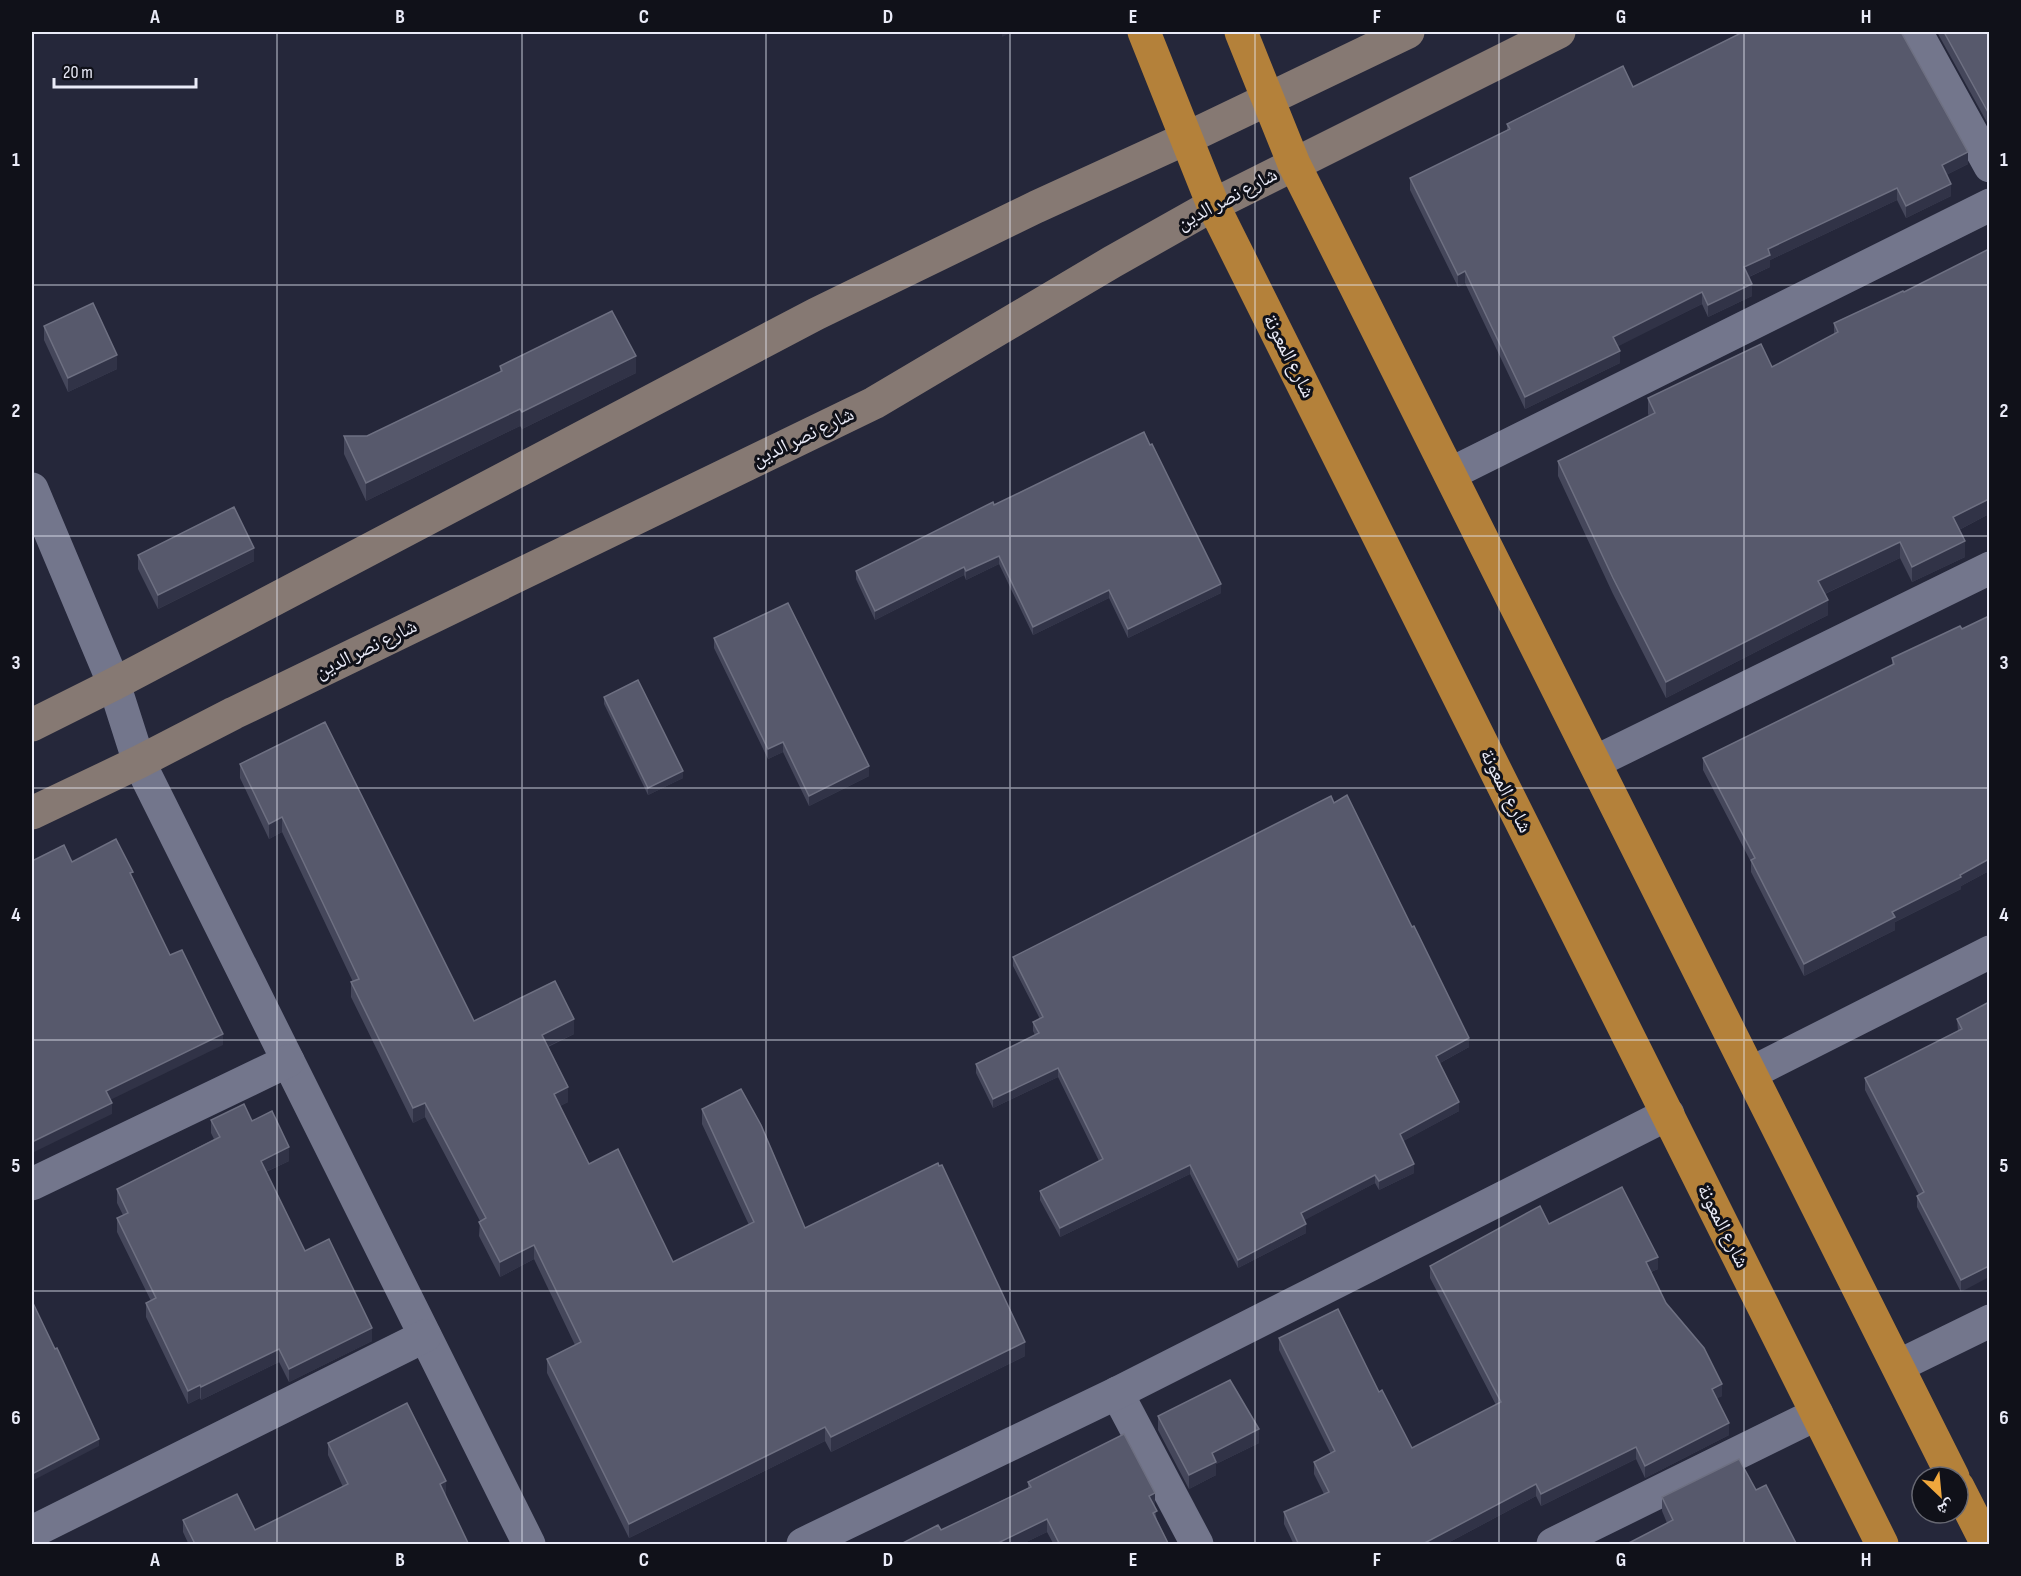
<svg xmlns="http://www.w3.org/2000/svg" width="2021" height="1576" font-family="'Sofia Sans Condensed','Noto Naskh Arabic',sans-serif">
  <style>
    .lines { fill: none; stroke-linecap: round; stroke-linejoin: round }
    .street { stroke: #73768c; stroke-width: 33 }
    .secondary { stroke: #867973; stroke-width: 33 }
    .highway { stroke: #b4813a; stroke-width: 33 }
    .wall { fill: #45475b }
    .shaded-wall { fill: #313347 }
    .building { fill: #57596c; stroke: #6e7082; stroke-width: 1.5 }
    .grid { fill: none; stroke: #eaebf8; stroke-width: 1.5; stroke-opacity: 0.55 }
    .labels { text-anchor: middle; dominant-baseline: central; stroke-width: 6; stroke-linejoin: round; paint-order: stroke }
    .street-label { font-size: 20px; fill: #eaebf8; stroke: #101119 }
    .neatline { fill: none; stroke: #eaebf8; stroke-width: 2 }
    .grid-label { font-size: 20px; text-anchor: middle; font-weight: bold; fill: #eaebf8 }
  </style>
  <rect width="100%" height="100%" fill="#25273a"/>
  <g class="lines">
    <g class="street">
      <polyline points="1916,32 1990,166"/>
      <polyline points="1450,474 1990,205"/>
      <polyline points="32,489 114,684 139,762 529,1544"/>
      <polyline points="1595,762 1990,568"/>
      <polyline points="1751,1073 1990,952"/>
      <polyline points="32,1184 288,1061"/>
      <polyline points="1898,1366 1990,1321"/>
      <polyline points="1117,1393 1197,1544"/>
      <polyline points="32,1532 425,1336"/>
      <polyline points="803,1544 1117,1393 1668,1114"/>
      <polyline points="1553,1544 1817,1414"/>
    </g>
    <g class="secondary">
      <polyline points="32,725 114,684 816,314 1036,207 1187,138 1408,32"/>
      <polyline points="32,813 139,762 234,713 874,403 1112,262 1213,205 1559,32"/>
    </g>
    <g class="highway">
      <polyline points="1144,32 1213,205 1882,1544"/>
      <polyline points="1241,32 1294,164 1953,1477"/>
      <polyline points="1958,1487 1987,1544"/>
    </g>
  </g>
  <g class="wall">
    <polygon points="1937,32 1989,32 1989,126"/>
    <polygon points="1633,87 1968,164 1946,175 1951,196 1906,218 1897,200 1770,260 1770,267 1749,277 1752,296 1708,317 1702,304 1617,346 1620,363 1525,409 1465,283 1458,287 1410,190 1410,178 1507,131 1507,124"/>
    <polygon points="1989,249 1989,514 1959,530 1965,557 1912,582 1900,558 1825,594 1828,615 1666,698 1613,594 1558,476 1558,461 1649,416 1648,414 1648,398 1772,367 1834,335 1834,323 1904,292"/>
    <polygon points="44,326 117,369 68,392 44,340"/>
    <polygon points="500,366 636,373 522,429 520,426 366,501 344,454 344,436 367,436 500,372"/>
    <polygon points="994,505 1221,593 1128,638 1109,598 1033,635 999,564 966,580 964,575 875,620 856,579 856,571"/>
    <polygon points="138,555 254,561 158,609 138,569"/>
    <polygon points="1989,616 1989,871 1961,886 1961,889 1895,922 1895,930 1804,976 1751,872 1751,862 1703,770 1703,758 1892,665 1892,658 1962,629"/>
    <polygon points="714,638 869,776 809,806 783,752 768,759 714,648"/>
    <polygon points="604,697 683,778 648,795 604,704"/>
    <polygon points="240,764 474,1021 574,1034 548,1047 568,1102 560,1106 589,1164 673,1262 749,1225 702,1124 702,1109 805,1228 1025,1356 831,1452 825,1441 629,1538 547,1373 547,1359 575,1345 534,1259 500,1277 479,1236 480,1221 425,1117 413,1123 351,997 351,982 353,982 282,832 269,839 240,778"/>
    <polygon points="1013,957 1469,1047 1440,1063 1459,1111 1403,1141 1414,1173 1379,1190 1375,1183 1304,1220 1306,1233 1238,1268 1190,1174 1060,1237 1040,1200 1040,1191 1099,1161 1058,1077 993,1108 976,1073 976,1064 1035,1035 1033,1031 1033,1022 1040,1019 1013,966"/>
    <polygon points="1989,1002 1961,1292 1917,1207 1917,1196 1919,1195 1865,1090 1865,1078 1958,1031 1957,1019"/>
    <polygon points="211,1120 252,1121 289,1161 266,1172 305,1251 372,1341 289,1382 279,1362 201,1400 200,1398 188,1404 146,1317 146,1303 151,1301 117,1232 117,1218 123,1215 117,1203 117,1189 214,1139 211,1133"/>
    <polygon points="1549,1224 1658,1269 1651,1272 1666,1303 1722,1396 1717,1398 1729,1435 1645,1478 1636,1459 1541,1506 1536,1496 1444,1545 1294,1545 1284,1524 1284,1512 1324,1494 1314,1474 1314,1462 1331,1454 1279,1350 1279,1338 1379,1392 1412,1448 1496,1405 1430,1278 1430,1266"/>
    <polygon points="1158,1416 1259,1443 1216,1464 1216,1475 1189,1489 1158,1430"/>
    <polygon points="328,1443 446,1494 189,1545 183,1532 183,1520 255,1530 343,1487 328,1455"/>
    <polygon points="1028,1482 1155,1505 1154,1506 1157,1520 1169,1545 1054,1545 1047,1532 1020,1545 899,1545 941,1530 1028,1488"/>
    <polygon points="1756,1490 1667,1523 1662,1511 1662,1497"/>
  </g>
  <g class="shaded-wall">
    <polygon points="1002,32 1013,32 1002,37"/>
    <polygon points="1968,152 1968,164 1942,177 1942,165"/>
    <polygon points="1951,184 1951,196 1906,218 1906,206"/>
    <polygon points="1897,188 1897,200 1770,260 1770,267 1744,279 1744,267 1768,249"/>
    <polygon points="1465,271 1465,283 1458,287 1458,275"/>
    <polygon points="1752,284 1752,296 1708,317 1708,305"/>
    <polygon points="1702,292 1702,304 1613,349 1613,337"/>
    <polygon points="1620,351 1620,363 1525,409 1525,397"/>
    <polygon points="117,355 117,369 68,392 68,378"/>
    <polygon points="636,356 636,373 522,429 522,412"/>
    <polygon points="520,409 520,426 366,501 366,483"/>
    <polygon points="1989,499 1989,514 1953,533 1953,517"/>
    <polygon points="1965,541 1965,557 1912,582 1912,567"/>
    <polygon points="1900,542 1900,558 1818,597 1818,581"/>
    <polygon points="254,548 254,561 158,609 158,595"/>
    <polygon points="999,556 999,564 966,580 966,571"/>
    <polygon points="964,567 964,575 875,620 875,611"/>
    <polygon points="1221,584 1221,593 1128,638 1128,629"/>
    <polygon points="1109,590 1109,598 1033,635 1033,627"/>
    <polygon points="1828,600 1828,615 1666,698 1666,682"/>
    <polygon points="34,657 34,672 32,673 32,658"/>
    <polygon points="783,742 783,752 768,759 768,749"/>
    <polygon points="869,766 869,776 809,806 809,796"/>
    <polygon points="683,771 683,778 648,795 648,788"/>
    <polygon points="282,817 282,832 269,839 269,824"/>
    <polygon points="1989,859 1989,871 1961,886 1961,889 1895,922 1895,930 1804,976 1804,964 1892,912"/>
    <polygon points="574,1019 574,1034 542,1049 542,1035"/>
    <polygon points="223,1034 223,1045 106,1102 106,1091"/>
    <polygon points="1469,1038 1469,1047 1436,1065 1436,1056"/>
    <polygon points="1058,1068 1058,1077 993,1108 993,1099"/>
    <polygon points="568,1087 568,1102 554,1109 554,1094"/>
    <polygon points="1459,1102 1459,1111 1400,1143 1400,1134"/>
    <polygon points="112,1103 112,1114 32,1153 32,1142"/>
    <polygon points="425,1103 425,1117 413,1123 413,1108"/>
    <polygon points="289,1147 289,1161 261,1174 261,1161"/>
    <polygon points="1414,1164 1414,1173 1379,1190 1379,1181"/>
    <polygon points="1190,1165 1190,1174 1060,1237 1060,1228"/>
    <polygon points="1375,1175 1375,1183 1301,1222 1301,1213"/>
    <polygon points="1306,1224 1306,1233 1238,1268 1238,1260"/>
    <polygon points="534,1245 534,1259 500,1277 500,1262"/>
    <polygon points="1658,1257 1658,1269 1646,1274 1646,1262"/>
    <polygon points="1989,1266 1989,1277 1961,1292 1961,1280"/>
    <polygon points="372,1328 372,1341 289,1382 289,1369"/>
    <polygon points="1025,1342 1025,1356 831,1452 831,1437"/>
    <polygon points="279,1349 279,1362 201,1400 201,1387"/>
    <polygon points="1722,1384 1722,1396 1712,1401 1712,1389"/>
    <polygon points="200,1385 200,1398 188,1404 188,1391"/>
    <polygon points="1729,1423 1729,1435 1645,1478 1645,1466"/>
    <polygon points="825,1427 825,1441 629,1538 629,1524"/>
    <polygon points="1259,1429 1259,1443 1216,1464 1216,1475 1189,1489 1189,1475 1212,1453"/>
    <polygon points="99,1439 99,1446 32,1481 32,1474"/>
    <polygon points="1636,1447 1636,1459 1541,1506 1541,1494"/>
    <polygon points="446,1481 446,1494 440,1497 440,1484"/>
    <polygon points="1536,1484 1536,1496 1444,1545 1421,1545"/>
    <polygon points="1155,1493 1155,1505 1149,1508 1149,1496"/>
    <polygon points="1047,1519 1047,1532 1020,1545 994,1545"/>
  </g>
  <g class="building">
    <polygon points="1743,32 1901,32 1968,152 1942,165 1951,184 1906,206 1897,188 1768,249 1770,255 1744,267 1752,284 1708,305 1702,292 1613,337 1620,351 1525,397 1465,271 1458,275 1410,178 1510,129 1507,124 1623,66 1633,87"/>
    <polygon points="1944,32 1989,32 1989,114"/>
    <polygon points="1989,249 1989,499 1953,517 1965,541 1912,567 1900,542 1818,581 1828,600 1666,682 1613,578 1558,461 1655,413 1648,398 1761,344 1772,367 1838,332 1834,323 1903,291 1904,292"/>
    <polygon points="93,303 117,355 68,378 44,326"/>
    <polygon points="612,311 636,356 522,412 520,409 366,483 344,436 367,436 502,371 500,366"/>
    <polygon points="1144,432 1150,445 1152,444 1221,584 1128,629 1109,590 1033,627 999,556 966,571 964,567 875,611 856,571 993,502 994,505"/>
    <polygon points="234,507 254,548 158,595 138,555"/>
    <polygon points="788,603 869,766 809,796 783,742 768,749 714,638"/>
    <polygon points="1989,616 1989,859 1960,875 1961,877 1892,912 1895,917 1804,964 1751,860 1755,858 1703,758 1894,664 1892,658 1960,626 1962,629"/>
    <polygon points="638,680 683,771 648,788 604,697"/>
    <polygon points="325,722 474,1021 555,981 574,1019 542,1035 568,1087 554,1094 589,1164 618,1149 673,1262 754,1222 702,1109 741,1089 761,1125 805,1228 938,1163 939,1166 942,1165 1025,1342 831,1437 825,1427 629,1524 547,1359 581,1342 534,1245 500,1262 479,1222 486,1218 425,1103 413,1108 351,982 359,979 282,817 269,824 240,764"/>
    <polygon points="1347,795 1412,927 1414,926 1469,1038 1436,1056 1459,1102 1400,1134 1414,1164 1379,1181 1375,1175 1301,1213 1306,1224 1238,1260 1190,1165 1060,1228 1040,1191 1103,1159 1058,1068 993,1099 976,1064 1039,1033 1033,1022 1043,1017 1013,957 1331,796 1334,803"/>
    <polygon points="116,839 133,872 130,873 170,955 182,950 223,1034 106,1091 112,1103 32,1142 32,878 33,878 32,875 32,861 64,845 72,862"/>
    <polygon points="1989,1002 1989,1266 1961,1280 1917,1196 1924,1192 1865,1078 1962,1029 1957,1019"/>
    <polygon points="244,1104 252,1121 272,1111 289,1147 261,1161 305,1251 329,1239 372,1328 289,1369 279,1349 201,1387 200,1385 188,1391 146,1303 156,1298 117,1218 128,1213 117,1189 220,1137 211,1120"/>
    <polygon points="1622,1187 1658,1257 1646,1262 1666,1303 1704,1348 1722,1384 1712,1389 1729,1423 1645,1466 1636,1447 1541,1494 1536,1484 1421,1545 1299,1545 1284,1512 1329,1492 1314,1462 1335,1451 1279,1338 1338,1309 1379,1392 1382,1390 1412,1448 1501,1402 1430,1266 1540,1206 1549,1224"/>
    <polygon points="32,1301 55,1349 57,1348 99,1439 32,1474"/>
    <polygon points="1230,1380 1259,1429 1212,1453 1216,1462 1189,1475 1158,1416"/>
    <polygon points="407,1403 446,1481 440,1484 469,1545 189,1545 194,1542 183,1520 237,1494 255,1530 348,1484 328,1443"/>
    <polygon points="1124,1434 1155,1493 1149,1496 1157,1511 1153,1513 1169,1545 1060,1545 1047,1519 994,1545 899,1545 938,1525 941,1530 1031,1487 1028,1482"/>
    <polygon points="1739,1459 1756,1490 1766,1485 1797,1545 1625,1545 1673,1520 1662,1497"/>
  </g>
  <path class="grid" d="M277 32V1544M522 32V1544M766 32V1544M1010 32V1544M1255 32V1544M1499 32V1544M1744 32V1544M32 285H1990M32 536H1990M32 788H1990M32 1040H1990M32 1291H1990"/>
  <g class="labels">
    <g class="street-label">
      <text transform="translate(1227 199) rotate(-28)">شارع نصر الدين</text>
      <text transform="translate(1289 356) rotate(63)">شارع المعونة</text>
      <text transform="translate(803 437) rotate(-26)">شارع نصر الدين</text>
      <text transform="translate(366 649) rotate(-26)">شارع نصر الدين</text>
      <text transform="translate(1506 791) rotate(63)">شارع المعونة</text>
      <text transform="translate(1723 1226) rotate(63)">شارع المعونة</text>
    </g>
  </g>
  <rect width="2021" height="1576" fill="none" stroke="#101119" stroke-width="66"/>
  <g transform="translate(1940 1495) rotate(154)"><circle r="28" fill="#101119" stroke="#676872" stroke-width="1.5"/>
  <path d="M0-4.5L10 22L0 15L-10 22Z" fill="#efa73d"/>
  <text y="-9" font-size="16" font-weight="bold" text-anchor="middle" fill="#eaebf8">ش</text>
  </g>
  <path d="M54 78v9h142v-9" fill="none" stroke="#eaebf8" stroke-width="3"/>
  <text x="63" y="78" font-size="18" fill="#eaebf8" stroke="#101119" stroke-width="4.5" paint-order="stroke">20 m</text>
  <rect x="33" y="33" width="1955" height="1510" class="neatline"/>
  <g class="grid-label">
    <text x="155" y="23">A</text>
    <text x="400" y="23">B</text>
    <text x="644" y="23">C</text>
    <text x="888" y="23">D</text>
    <text x="1133" y="23">E</text>
    <text x="1377" y="23">F</text>
    <text x="1621" y="23">G</text>
    <text x="1866" y="23">H</text>
    <text x="16" y="166">1</text>
    <text x="2004" y="166">1</text>
    <text x="16" y="417">2</text>
    <text x="2004" y="417">2</text>
    <text x="16" y="669">3</text>
    <text x="2004" y="669">3</text>
    <text x="16" y="921">4</text>
    <text x="2004" y="921">4</text>
    <text x="16" y="1172">5</text>
    <text x="2004" y="1172">5</text>
    <text x="16" y="1424">6</text>
    <text x="2004" y="1424">6</text>
    <text x="155" y="1566">A</text>
    <text x="400" y="1566">B</text>
    <text x="644" y="1566">C</text>
    <text x="888" y="1566">D</text>
    <text x="1133" y="1566">E</text>
    <text x="1377" y="1566">F</text>
    <text x="1621" y="1566">G</text>
    <text x="1866" y="1566">H</text>
  </g>
</svg>
